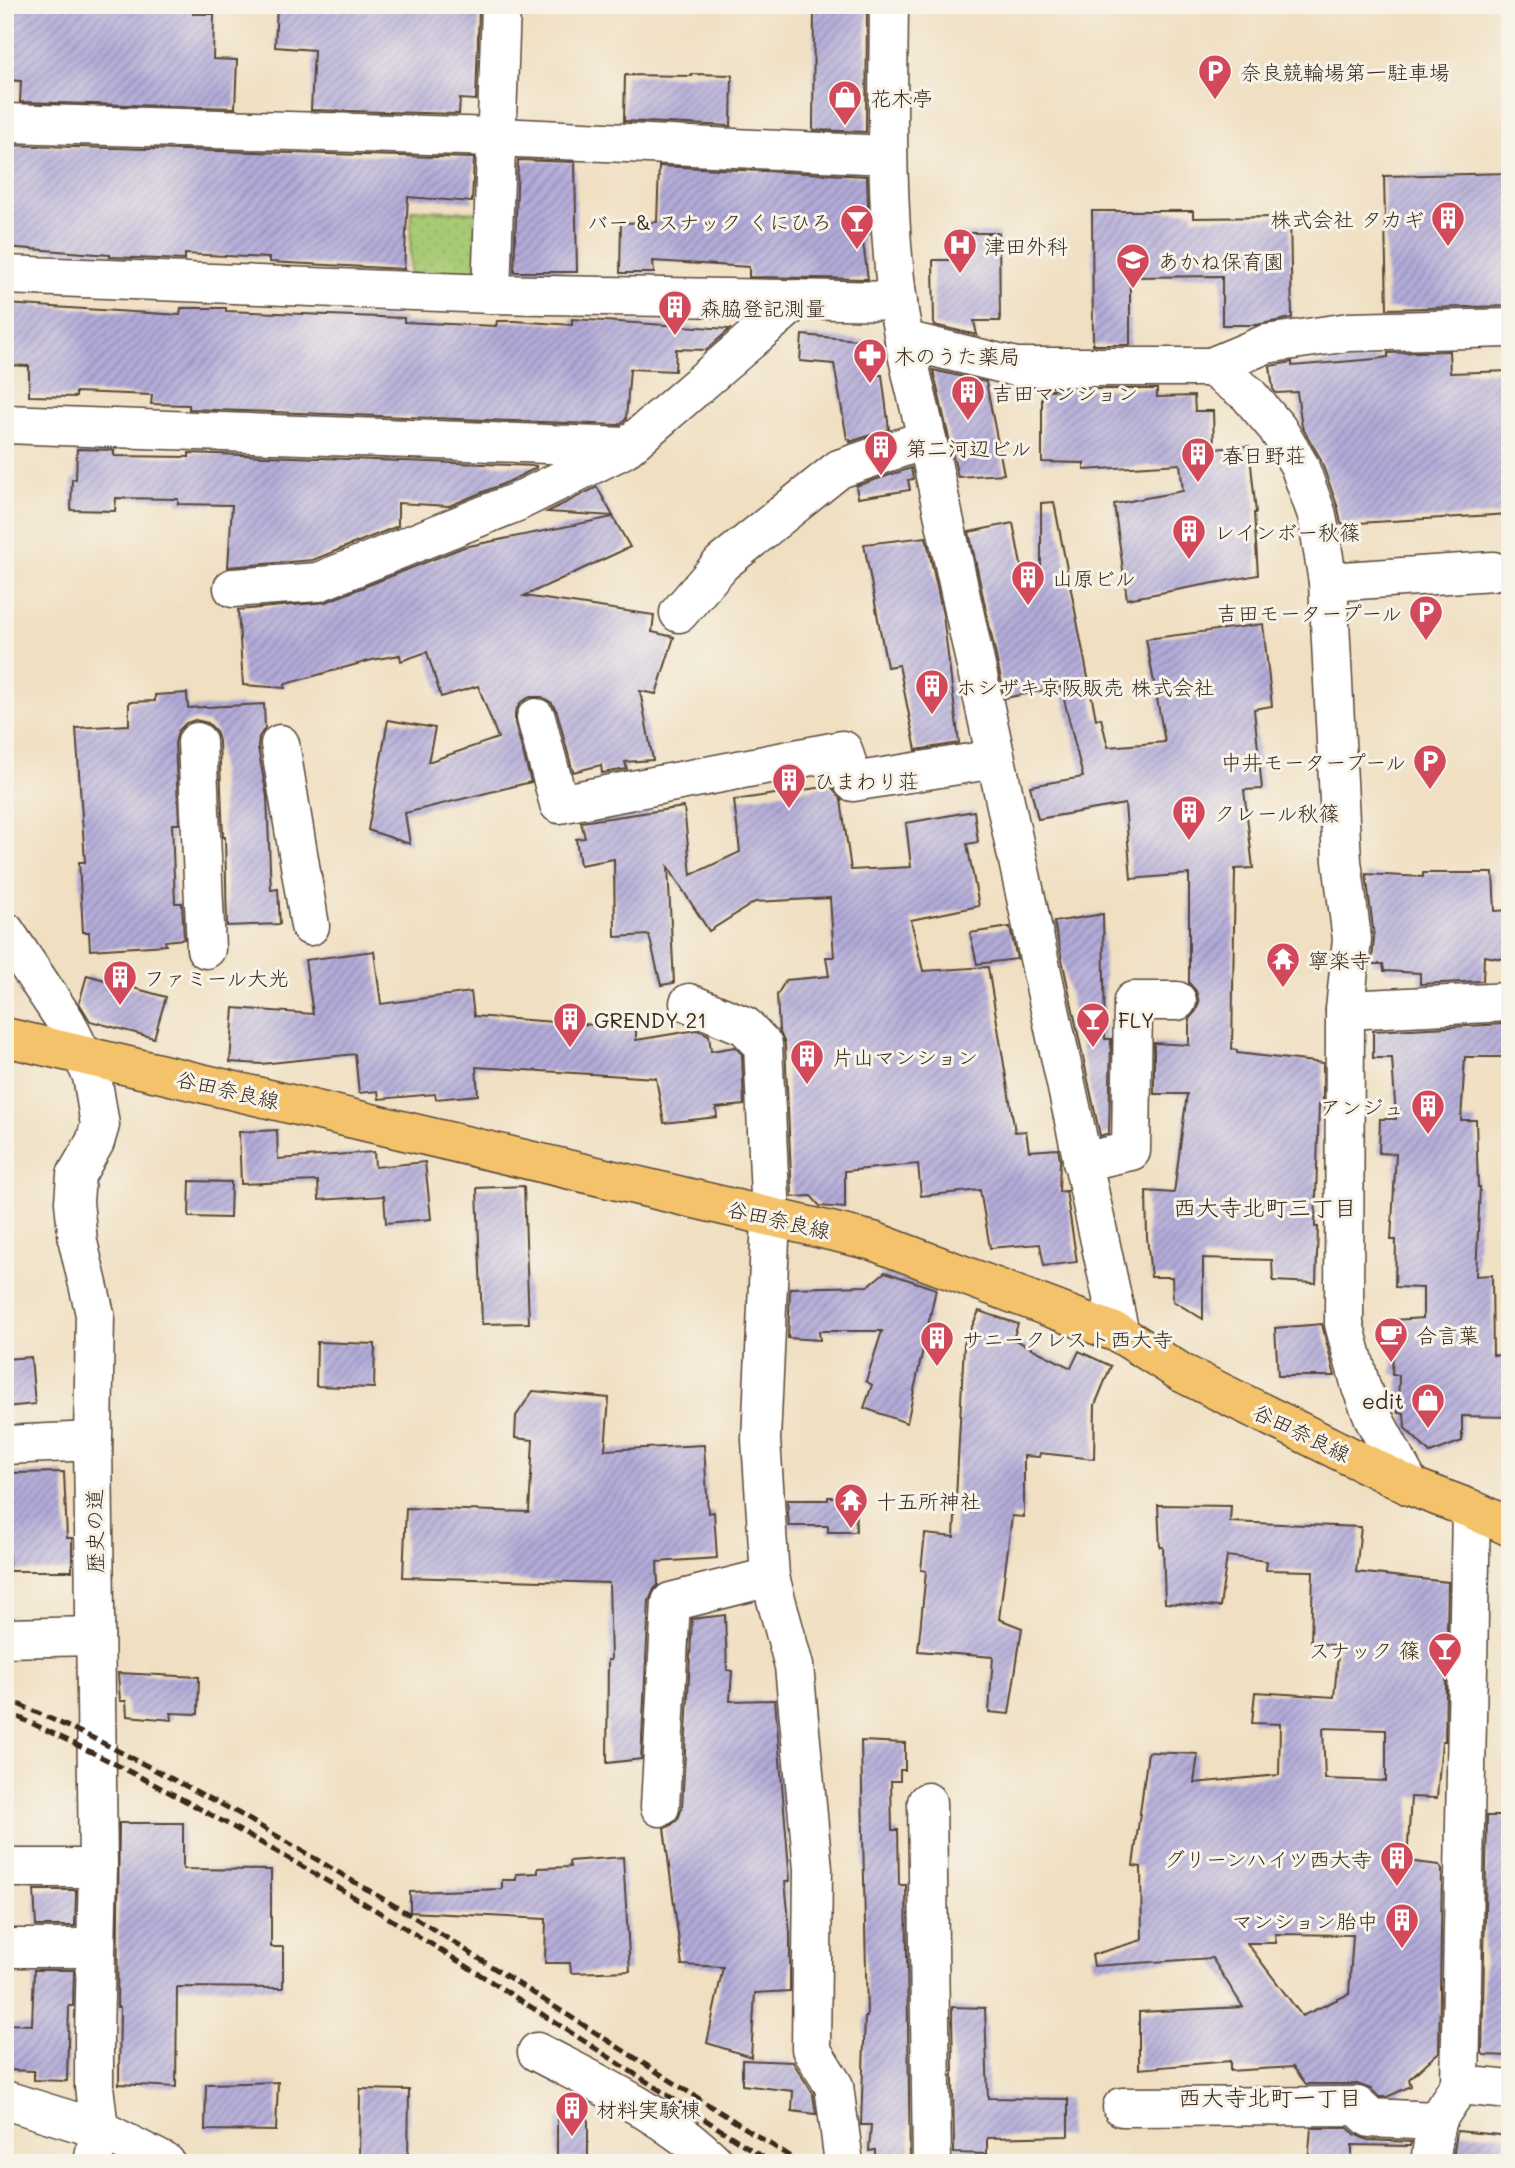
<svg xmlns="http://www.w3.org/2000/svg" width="1515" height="2168" font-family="Mali,'Klee One',sans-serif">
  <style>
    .park { fill: url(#park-dots); stroke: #717a4a; stroke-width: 2 }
    .building { fill: url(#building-hatch); fill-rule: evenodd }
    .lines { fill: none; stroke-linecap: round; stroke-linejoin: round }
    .minor-casing { stroke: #564536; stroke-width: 41 }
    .major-casing { stroke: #564536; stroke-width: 41 }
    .minor { stroke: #fff; stroke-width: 38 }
    .major { stroke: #f3c26a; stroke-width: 38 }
    .rail { stroke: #3b2a1e; stroke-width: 5; stroke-dasharray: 10 5; stroke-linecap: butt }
    .labels { text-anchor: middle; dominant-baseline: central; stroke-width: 6; stroke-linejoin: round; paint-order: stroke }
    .poi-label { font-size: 21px; fill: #3b2a1e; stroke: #f7f3e8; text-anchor: start }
    .street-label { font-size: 21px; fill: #3b2a1e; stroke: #f7f3e8 }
    .neighbourhood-label { font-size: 23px; fill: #3b2a1e; stroke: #f7f3e8 }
  </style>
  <defs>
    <pattern id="park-dots" width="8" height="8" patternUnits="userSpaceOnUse" patternTransform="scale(1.75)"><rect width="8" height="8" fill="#a7cb75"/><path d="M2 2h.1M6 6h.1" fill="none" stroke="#91ae65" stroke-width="1.8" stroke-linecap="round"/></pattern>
    <pattern id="building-hatch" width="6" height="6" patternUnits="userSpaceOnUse" patternTransform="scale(1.75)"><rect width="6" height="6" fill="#b2abd9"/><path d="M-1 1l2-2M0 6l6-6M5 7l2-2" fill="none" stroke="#928baf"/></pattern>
  </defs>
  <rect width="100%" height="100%" fill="#f7f3e8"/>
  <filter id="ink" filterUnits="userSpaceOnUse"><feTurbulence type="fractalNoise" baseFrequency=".0143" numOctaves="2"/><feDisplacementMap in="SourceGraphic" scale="14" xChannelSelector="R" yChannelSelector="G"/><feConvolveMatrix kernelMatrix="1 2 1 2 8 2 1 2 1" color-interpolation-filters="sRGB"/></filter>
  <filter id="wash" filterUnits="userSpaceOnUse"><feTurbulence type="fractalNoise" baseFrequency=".00686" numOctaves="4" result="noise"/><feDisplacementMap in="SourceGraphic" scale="28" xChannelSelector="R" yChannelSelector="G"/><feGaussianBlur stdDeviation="1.57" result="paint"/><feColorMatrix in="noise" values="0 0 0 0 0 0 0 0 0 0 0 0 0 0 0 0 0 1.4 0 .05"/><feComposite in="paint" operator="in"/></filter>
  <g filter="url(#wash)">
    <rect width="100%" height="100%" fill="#f0dfc1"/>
    <polygon class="park" points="411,210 485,212 483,276 410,274"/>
    <g id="blocks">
      <g class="building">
        <polygon points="5,5 193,5 193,14 214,14 213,59 237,60 235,108 20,102 21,81 5,80"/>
        <polygon points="277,5 402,5 479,9 476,100 460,99 459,114 311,110 314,50 275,47"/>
        <polygon points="814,9 867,10 866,132 813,130"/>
        <polygon points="692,74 732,75 731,126 624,121 625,75 692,76"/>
        <polygon points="5,145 474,158 472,202 408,197 404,269 269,262 269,258 185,254 185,260 110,257 110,255 5,247"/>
        <polygon points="518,160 575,162 577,272 514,272"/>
        <polygon points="659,166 867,176 869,234 862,235 868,279 749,277 749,267 653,261 654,273 620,273 621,223 657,222"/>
        <polygon points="1510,173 1510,306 1387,309 1384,176"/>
        <polygon points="1092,211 1193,211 1193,218 1290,217 1292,318 1256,325 1222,325 1222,276 1130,277 1130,345 1093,345"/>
        <polygon points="952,233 999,233 1000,321 974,321 977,335 934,325 933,260 953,260"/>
        <polygon points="5,304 180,315 181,308 226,308 226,311 404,318 404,322 496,326 497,321 515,321 572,325 572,319 730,329 706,350 676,349 675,371 630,369 626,419 619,425 189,409 189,405 151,404 152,395 76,392 76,397 29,396 29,366 5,365"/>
        <polygon points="802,335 879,342 877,375 882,375 889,429 850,442 850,439 847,439 834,364 800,361"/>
        <polygon points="1449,351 1450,373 1510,371 1510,514 1341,524 1338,508 1320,458 1302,427 1297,392 1276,393 1273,389 1270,366 1292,362 1292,366 1376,359 1388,357 1388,353"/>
        <polygon points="933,370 986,382 1004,474 958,477"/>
        <polygon points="1081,389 1157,389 1157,397 1194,396 1195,411 1213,411 1214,449 1249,446 1256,513 1254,513 1258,575 1127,599 1114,504 1183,491 1180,464 1084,470 1084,463 1042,462 1042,390"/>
        <polygon points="77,449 114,450 114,456 189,457 189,453 536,466 536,468 508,482 449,506 398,503 398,526 313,560 228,567 232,505 178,504 178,499 116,498 115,511 71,510 72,479 76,479"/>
        <polygon points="911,468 913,479 908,480 910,490 858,498 856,486"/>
        <polygon points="597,487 613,516 547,512"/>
        <polygon points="1054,502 1096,719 1101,718 1108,747 1165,742 1146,639 1263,624 1272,706 1254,709 1262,789 1244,790 1253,868 1235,869 1232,1049 1237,1050 1237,1053 1323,1063 1323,1105 1319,1105 1315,1227 1318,1227 1316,1283 1273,1281 1272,1260 1203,1258 1203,1319 1173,1301 1172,1277 1151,1277 1147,1237 1146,1191 1174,1193 1187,1094 1154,1094 1154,1043 1189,1045 1189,1019 1196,1011 1199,1002 1196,991 1189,983 1189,874 1131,879 1125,804 1038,819 1030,786 1083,777 1061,687 1005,698 969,532 1013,523 1025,586 1041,584 1041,503"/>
        <polygon points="613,517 630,547 524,596 654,615 652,632 674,637 656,694 640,691 653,760 625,762 627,769 602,773 601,765 573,772 557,712 552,703 542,697 530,697 521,702 515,712 515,723 531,782 405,813 410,844 368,830 388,720 435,728 428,762 498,738 478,686 441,697 427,652 401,661 400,655 372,660 285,684 285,688 243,685 238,610 326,602 464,547"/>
        <polygon points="926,537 943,615 959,743 916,750 899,665 887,667 864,544"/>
        <polygon points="187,693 188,708 264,704 265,728 259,737 258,748 267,797 271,890 278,889 280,924 227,926 225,837 223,837 219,741 216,731 208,723 195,720 186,723 178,731 175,743 179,824 172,824 175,903 182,903 184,939 165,941 166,945 90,950 89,932 83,932 79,862 85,862 76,728 129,725 129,702 155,701 155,695"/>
        <polygon points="831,786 841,800 851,870 911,867 906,823 974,811 978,842 967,844 979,906 911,920 923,971 988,967 1015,1132 1026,1131 1029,1151 1058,1149 1060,1159 1059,1192 1066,1191 1077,1262 1044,1266 1040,1244 990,1248 980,1190 921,1196 918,1164 845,1171 845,1208 820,1206 811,1196 792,1197 785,1044 779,1030 777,995 786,980 829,976 826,957 834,957 830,898 755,902 709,931 668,867 674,983 661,985 649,935 615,937 614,859 580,865 576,839 585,838 581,822 684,807 691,875 740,852 734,800"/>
        <polygon points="1423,873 1493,873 1495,911 1510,910 1510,960 1484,956 1483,981 1420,984 1420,973 1384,971 1383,964 1372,964 1374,936 1366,874 1423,877"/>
        <polygon points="1103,914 1105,1039 1111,1039 1109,1133 1100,1136 1054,922"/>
        <polygon points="1010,927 1017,959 977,964 970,933"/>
        <polygon points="374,951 381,1004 471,992 474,1016 636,1028 636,1040 697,1030 709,1035 711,1051 735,1047 742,1054 744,1105 716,1108 717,1117 664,1123 656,1078 476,1067 478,1095 436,1099 435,1094 379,1099 378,1091 359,1093 355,1054 261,1064 230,1062 234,1008 313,1014 305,960"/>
        <polygon points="87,975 166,997 154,1038 90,1021 79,1003"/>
        <polygon points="1505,1024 1508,1057 1465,1057 1461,1120 1476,1120 1478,1187 1480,1187 1476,1276 1492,1275 1493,1355 1510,1356 1510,1417 1462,1416 1462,1441 1430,1453 1405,1428 1404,1413 1398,1413 1399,1375 1392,1375 1394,1320 1423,1318 1423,1288 1395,1287 1396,1240 1391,1240 1396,1154 1379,1153 1380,1119 1396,1119 1392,1058 1373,1058 1373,1031"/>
        <polygon points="277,1130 278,1159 374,1152 375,1167 425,1162 431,1219 386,1223 384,1196 319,1200 318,1181 241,1184 239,1132"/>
        <polygon points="190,1181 231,1182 230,1218 189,1217"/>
        <polygon points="524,1186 529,1323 482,1324 477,1188"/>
        <polygon points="885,1272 936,1289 907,1423 864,1408 872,1385 866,1381 882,1331 819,1331 820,1340 788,1338 790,1288 868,1286"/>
        <polygon points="979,1311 1018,1324 1013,1339 1071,1368 1079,1351 1111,1366 1095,1405 1094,1459 1040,1453 1039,1457 1024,1456 1024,1517 1012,1516 999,1619 1022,1628 1009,1714 989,1712 993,1657 918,1651 926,1571 921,1570 925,1534 954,1537 964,1344"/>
        <polygon points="1322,1324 1335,1376 1278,1376 1275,1328"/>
        <polygon points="317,1342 375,1344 374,1388 316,1386"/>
        <polygon points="31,1357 35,1404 5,1407 5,1359"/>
        <polygon points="533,1391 609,1398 605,1450 704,1445 708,1513 714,1512 717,1558 657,1562 658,1585 654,1589 649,1601 641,1759 607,1763 608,1660 611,1660 609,1583 403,1577 406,1508 529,1512 533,1440 515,1438 516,1416"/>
        <polygon points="64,1472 67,1538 72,1538 72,1571 9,1571 9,1488 13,1488 13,1473"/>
        <polygon points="828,1497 855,1497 856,1532 828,1532 828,1526 789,1526 787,1500 828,1500"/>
        <path d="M1158 1505 1231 1506 1230 1522 1361 1527 1356 1572 1448 1582 1445 1741H1442L1437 1798 1411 1797 1407 1861 1439 1865 1442 1869 1439 2052 1409 2079 1411 2086 1387 2097H1379L1371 2089 1357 2084H1306L1293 2067 1230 2071V2061L1139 2069V2012L1243 2007 1212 1958 1094 1966 1092 1955 1142 1940 1141 1867 1133 1866 1148 1752 1198 1754 1194 1783 1279 1775 1280 1724 1252 1723 1255 1692 1334 1697 1339 1646 1311 1642 1313 1571 1266 1570 1267 1561 1227 1556 1220 1607 1165 1603 1163 1547H1160ZM1323 1728 1386 1730V1781L1325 1779ZM1275 1934 1353 1935 1349 1994 1302 2016 1247 1943H1276Z"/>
        <polygon points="725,1615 727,1670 732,1671 730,1701 775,1700 790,1881 785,1881 790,1933 790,1991 755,1993 751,2057 707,2043 723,1967 682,1965 664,1828 670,1826 678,1819 682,1808 692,1619"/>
        <polygon points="118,1673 199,1677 198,1714 171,1713 172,1720 127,1716 126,1701 120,1701"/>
        <polygon points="861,1741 905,1743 905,1770 900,1770 900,1781 891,1781 892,1830 898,1830 899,1885 906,1885 910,2163 875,2163 875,2150 869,2151 871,2125 861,2125 861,2123 865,2017 867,2017"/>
        <polygon points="1487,1816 1510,1816 1510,2056 1484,2055 1482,2053"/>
        <polygon points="119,1823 183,1823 183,1869 271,1870 271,1947 283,1947 283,1988 177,1987 176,2087 119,2084 120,2007 117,2007"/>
        <polygon points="623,1857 630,1971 571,1973 570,1963 545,1963 546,1919 410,1912 410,1892 502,1889 502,1880 516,1880 516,1874 538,1873 538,1868 570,1867 569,1861"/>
        <polygon points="34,1890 76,1890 75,1926 36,1926"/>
        <polygon points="34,1970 74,1970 73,2006 69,2006 67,2081 34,2080 34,2071 5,2070 5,2024 32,2025"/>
        <polygon points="952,2007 985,2008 988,2098 1068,2099 1068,2136 987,2138 987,2154 954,2153"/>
        <polygon points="742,2060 793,2062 813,2094 816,2114 792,2111 793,2091 742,2085"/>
        <polygon points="278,2082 276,2131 205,2130 206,2084"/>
        <polygon points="360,2089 409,2090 408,2163 359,2163"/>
        <rect x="557" y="2119" width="31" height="39"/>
        <polygon points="1311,2128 1348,2128 1356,2135 1368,2140 1411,2142 1410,2146 1352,2145 1352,2163 1308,2163"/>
        <polygon points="1457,2131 1510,2136 1510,2161 1453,2159"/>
      </g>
    </g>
  </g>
  <g filter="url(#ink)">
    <use href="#blocks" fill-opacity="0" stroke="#564536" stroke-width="2"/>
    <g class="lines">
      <g class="minor-casing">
        <g id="minor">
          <path d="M889 5C888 105 885 205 898 304 904 350 917 394 927 439L1120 1334"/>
          <polyline points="5,123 497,137 887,155"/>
          <polyline points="5,275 491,294 898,301"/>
          <polyline points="491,294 501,5"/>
          <polyline points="904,340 1016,367 1211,367 1247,393 1277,428 1299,465 1317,515 1328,582 1342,861 1352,939 1345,1010 1344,1324 1361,1387 1375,1421 1410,1486"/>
          <polyline points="1211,367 1266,344 1349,332 1510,328"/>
          <polyline points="5,424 627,447 798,299"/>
          <polyline points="1328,582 1493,571"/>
          <polyline points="233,588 318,582 517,502 622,450"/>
          <polyline points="679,613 722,563 839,469 927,439"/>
          <polyline points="536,718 559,804 843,750 853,782 995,759"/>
          <polyline points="197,742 206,949"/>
          <polyline points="280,744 310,926"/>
          <polyline points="5,931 66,1022 82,1055 92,1076 100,1125 95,1142 76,1175 74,1202 78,1242 95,1314 93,1441 98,1868 94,2036 94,2086 99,2129 93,2163"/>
          <polyline points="689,1003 745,1026 763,1045 771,1218 761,1440 770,1577 794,1666 813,1869 811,2049 834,2086 844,2163"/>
          <polyline points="1345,1010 1510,1002"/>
          <polyline points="1082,1162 1131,1151 1133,1001 1177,1001"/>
          <polyline points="5,1445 93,1441"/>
          <polyline points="5,1638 95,1636"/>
          <polyline points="927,1802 932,2163"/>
          <polyline points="660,1807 671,1602 770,1577"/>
          <polyline points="5,1868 98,1868"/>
          <polyline points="5,1948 95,1948"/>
          <path d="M537 2052C598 2084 665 2114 715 2163"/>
          <polyline points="1460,2085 1471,1509"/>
          <polyline points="5,2100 99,2129 166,2163"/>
          <polyline points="1122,2107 1357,2106 1370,2118 1436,2121"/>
          <polyline points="1430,2163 1436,2121 1460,2085 1510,2090"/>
        </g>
      </g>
      <g class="major-casing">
        <polyline id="major" points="5,1037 873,1241 1120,1334 1182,1373 1410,1486 1471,1509 1510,1527"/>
      </g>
      <use href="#minor" class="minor"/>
      <use href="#major" class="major"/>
      <g class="rail">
        <polyline points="5,1698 95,1739 238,1813 417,1919 800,2163"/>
        <path d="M5 1711C275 1834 523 2002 772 2163"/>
      </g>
    </g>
  </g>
  <defs>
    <g id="parking-pin" transform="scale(1.75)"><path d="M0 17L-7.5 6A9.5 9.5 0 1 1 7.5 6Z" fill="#d1495b" stroke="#f7f3e8"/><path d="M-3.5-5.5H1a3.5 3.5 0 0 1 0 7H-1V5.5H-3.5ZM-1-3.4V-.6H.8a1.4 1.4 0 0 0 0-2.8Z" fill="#fff"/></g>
    <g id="shop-pin" transform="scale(1.75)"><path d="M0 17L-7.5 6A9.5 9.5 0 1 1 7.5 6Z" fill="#d1495b" stroke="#f7f3e8"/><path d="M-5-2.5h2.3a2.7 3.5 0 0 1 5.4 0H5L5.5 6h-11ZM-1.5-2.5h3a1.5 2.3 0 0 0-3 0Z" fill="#fff"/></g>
    <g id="building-pin" transform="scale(1.75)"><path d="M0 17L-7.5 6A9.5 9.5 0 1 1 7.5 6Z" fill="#d1495b" stroke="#f7f3e8"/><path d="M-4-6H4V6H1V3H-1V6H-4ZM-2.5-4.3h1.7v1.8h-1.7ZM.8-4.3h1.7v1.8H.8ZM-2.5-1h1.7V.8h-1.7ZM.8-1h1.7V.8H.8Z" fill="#fff"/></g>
    <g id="bar-pin" transform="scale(1.75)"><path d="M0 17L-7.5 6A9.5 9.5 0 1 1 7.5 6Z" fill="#d1495b" stroke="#f7f3e8"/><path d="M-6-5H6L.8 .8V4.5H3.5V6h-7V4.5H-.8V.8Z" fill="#fff"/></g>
    <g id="hospital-pin" transform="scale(1.75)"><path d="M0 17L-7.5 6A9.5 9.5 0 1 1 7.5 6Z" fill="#d1495b" stroke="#f7f3e8"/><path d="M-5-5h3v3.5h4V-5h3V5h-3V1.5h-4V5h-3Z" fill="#fff"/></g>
    <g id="school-pin" transform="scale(1.75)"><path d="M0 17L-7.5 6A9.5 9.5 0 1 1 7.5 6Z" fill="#d1495b" stroke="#f7f3e8"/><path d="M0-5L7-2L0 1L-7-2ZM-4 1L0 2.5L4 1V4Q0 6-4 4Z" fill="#fff"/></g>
    <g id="pharmacy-pin" transform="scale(1.75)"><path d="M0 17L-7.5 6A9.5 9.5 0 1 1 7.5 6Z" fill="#d1495b" stroke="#f7f3e8"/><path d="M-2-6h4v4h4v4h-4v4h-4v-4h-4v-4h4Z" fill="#fff"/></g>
    <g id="temple-pin" transform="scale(1.75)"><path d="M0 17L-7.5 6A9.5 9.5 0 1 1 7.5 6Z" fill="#d1495b" stroke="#f7f3e8"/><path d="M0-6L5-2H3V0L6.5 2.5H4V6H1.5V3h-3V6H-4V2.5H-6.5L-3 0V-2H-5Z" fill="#fff"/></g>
    <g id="cafe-pin" transform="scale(1.75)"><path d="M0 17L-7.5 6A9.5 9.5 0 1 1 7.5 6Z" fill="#d1495b" stroke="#f7f3e8"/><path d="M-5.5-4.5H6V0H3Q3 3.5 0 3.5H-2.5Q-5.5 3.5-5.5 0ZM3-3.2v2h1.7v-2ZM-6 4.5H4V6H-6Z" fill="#fff"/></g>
  </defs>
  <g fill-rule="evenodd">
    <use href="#parking-pin" x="1215" y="71"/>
    <use href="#shop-pin" x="845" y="97"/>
    <use href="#building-pin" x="1448" y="218"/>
    <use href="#bar-pin" x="857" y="221"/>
    <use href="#hospital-pin" x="960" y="245"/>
    <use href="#school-pin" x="1133" y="260"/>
    <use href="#building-pin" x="675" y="307"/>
    <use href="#pharmacy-pin" x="870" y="355"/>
    <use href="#building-pin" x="968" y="392"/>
    <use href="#building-pin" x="881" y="447"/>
    <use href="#building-pin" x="1198" y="454"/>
    <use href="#building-pin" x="1189" y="531"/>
    <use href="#building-pin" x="1028" y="577"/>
    <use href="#parking-pin" x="1426" y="612"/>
    <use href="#building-pin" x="932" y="686"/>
    <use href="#parking-pin" x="1430" y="761"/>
    <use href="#building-pin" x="789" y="780"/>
    <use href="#building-pin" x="1189" y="812"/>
    <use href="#temple-pin" x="1283" y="959"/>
    <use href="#building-pin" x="120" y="977"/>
    <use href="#building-pin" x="570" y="1019"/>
    <use href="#bar-pin" x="1093" y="1019"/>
    <use href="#building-pin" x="807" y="1056"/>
    <use href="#building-pin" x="1428" y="1106"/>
    <use href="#cafe-pin" x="1391" y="1334"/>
    <use href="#building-pin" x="937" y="1338"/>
    <use href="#shop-pin" x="1428" y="1400"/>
    <use href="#temple-pin" x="851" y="1500"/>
    <use href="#bar-pin" x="1445" y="1649"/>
    <use href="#building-pin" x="1397" y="1858"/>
    <use href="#building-pin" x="1402" y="1920"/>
    <use href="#building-pin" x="572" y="2108"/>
  </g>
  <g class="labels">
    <g class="poi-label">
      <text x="1240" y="71">奈良競輪場第一駐車場</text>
      <text x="870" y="97">花木亭</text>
      <text x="1424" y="218" text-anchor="end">株式会社 タカギ</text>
      <text x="832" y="221" text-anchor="end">バー &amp; スナック くにひろ</text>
      <text x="984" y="245">津田外科</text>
      <text x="1158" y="260">あかね保育園</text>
      <text x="700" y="307">森脇登記測量</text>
      <text x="894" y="355">木のうた薬局</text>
      <text x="992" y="392">吉田マンション</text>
      <text x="906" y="447">第二河辺ビル</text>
      <text x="1222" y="454">春日野荘</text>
      <text x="1214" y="531">レインボー秋篠</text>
      <text x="1052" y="577">山原ビル</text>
      <text x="1402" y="612" text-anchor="end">吉田モータープール</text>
      <text x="956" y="686">ホシザキ京阪販売 株式会社</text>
      <text x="1406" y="761" text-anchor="end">中井モータープール</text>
      <text x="814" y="780">ひまわり荘</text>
      <text x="1214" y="812">クレール秋篠</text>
      <text x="1308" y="959">寧楽寺</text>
      <text x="144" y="977">ファミール大光</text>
      <text x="594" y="1019">GRENDY 21</text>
      <text x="1118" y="1019">FLY</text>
      <text x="832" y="1056">片山マンション</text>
      <text x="1404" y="1106" text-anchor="end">アンジュ</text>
      <text x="1416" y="1334">合言葉</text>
      <text x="962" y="1338">サニークレスト西大寺</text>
      <text x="1404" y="1400" text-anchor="end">edit</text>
      <text x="876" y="1500">十五所神社</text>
      <text x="1420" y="1649" text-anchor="end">スナック 篠</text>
      <text x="1372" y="1858" text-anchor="end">グリーンハイツ西大寺</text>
      <text x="1378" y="1920" text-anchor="end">マンション胎中</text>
      <text x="596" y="2108">材料実験棟</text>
    </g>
    <g class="street-label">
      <text transform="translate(228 1089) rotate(13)">谷田奈良線</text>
      <text transform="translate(779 1219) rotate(13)">谷田奈良線</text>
      <text transform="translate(1302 1432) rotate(26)">谷田奈良線</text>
      <text transform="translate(94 1531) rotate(-91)">歴史の道</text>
    </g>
    <g class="neighbourhood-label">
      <text x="1265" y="1207">西大寺北町三丁目</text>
      <text x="1270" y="2097">西大寺北町一丁目</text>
    </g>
  </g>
  <rect width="1515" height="2168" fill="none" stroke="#f7f3e8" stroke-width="28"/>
</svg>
